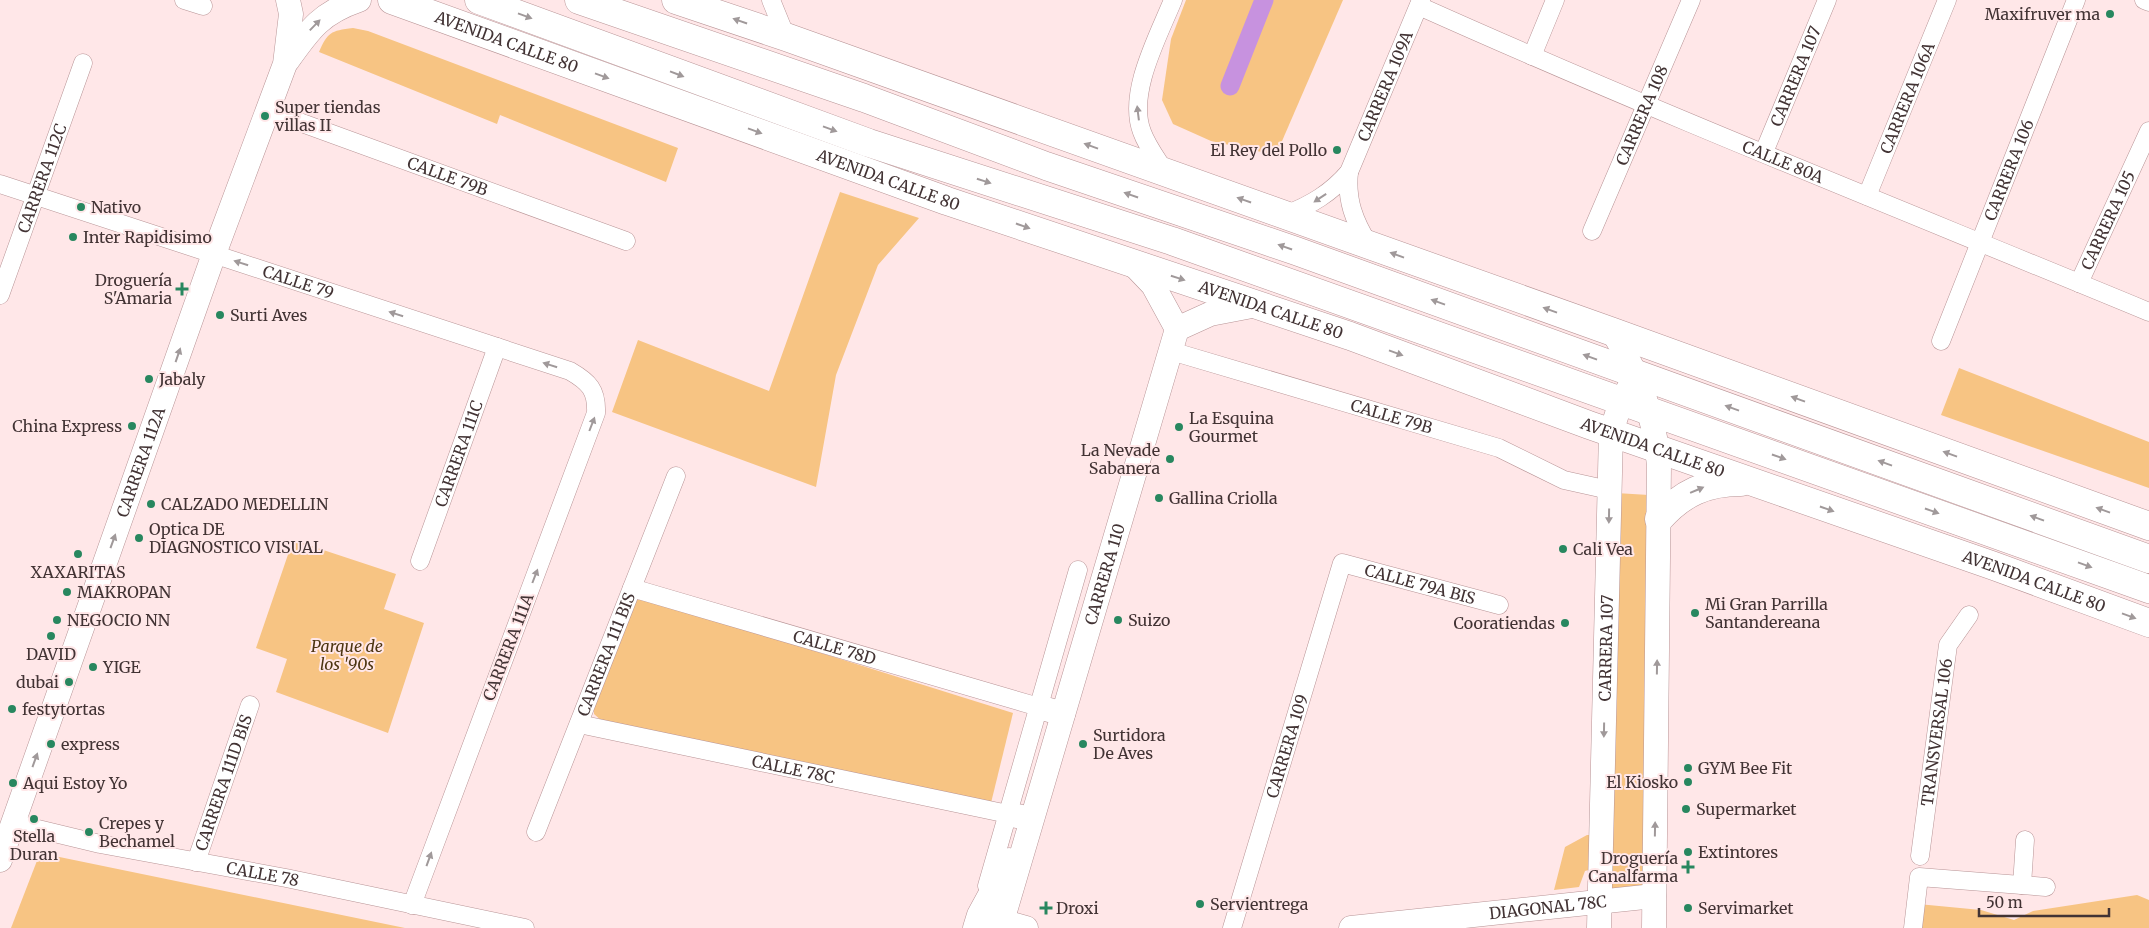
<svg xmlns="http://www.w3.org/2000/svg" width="2149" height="928" font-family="Merriweather,serif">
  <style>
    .green { fill: #f7c483 }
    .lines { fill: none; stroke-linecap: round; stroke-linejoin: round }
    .canal { stroke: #c792df; stroke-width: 19 }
    .street-casing { stroke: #b89496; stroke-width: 19 }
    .secondary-casing { stroke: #b89496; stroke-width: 25 }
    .highway-casing { stroke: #b89496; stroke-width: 29 }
    .street { stroke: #fff; stroke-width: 18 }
    .secondary { stroke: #fff; stroke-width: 24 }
    .highway { stroke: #fff; stroke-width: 28 }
    .oneway { fill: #a0999a }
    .poi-dot { fill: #28875f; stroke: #ffe7e8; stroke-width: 2 }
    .labels { text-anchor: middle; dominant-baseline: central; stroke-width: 4; stroke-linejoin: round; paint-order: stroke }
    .poi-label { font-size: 16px; fill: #423334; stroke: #ffe7e8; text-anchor: start }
    .street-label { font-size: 16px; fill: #423334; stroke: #ffe7e8 }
    .park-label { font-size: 16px; font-style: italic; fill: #4c3410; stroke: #ffe7e8 }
  </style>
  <rect width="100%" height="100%" fill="#ffe7e8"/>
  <g class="green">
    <polygon points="1186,0 1343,0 1276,155 1211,141 1173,124 1162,100 1171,39"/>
    <path d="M353 28 368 31 678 148 666 182 500 115 497 124 319 52C328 32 330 31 353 28Z"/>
    <polygon points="840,192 919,218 878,265 836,375 816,487 612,412 638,340 769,391"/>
    <polygon points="1959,368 2149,442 2149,488 1941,415"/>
    <polygon points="1616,493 1649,495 1644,886 1611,890"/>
    <polygon points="293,540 396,574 384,609 424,623 388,733 276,692 287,659 256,648"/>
    <polygon points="649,599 1013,713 991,803 603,722 594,714 594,701 636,600"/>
    <polygon points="1587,835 1593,835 1592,869 1585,871 1579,887 1554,890 1565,847"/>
    <polygon points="40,853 405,928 11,928"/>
    <polygon points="2137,895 2149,900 2149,928 1916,928 1918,904 1981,910 2014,920 2033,911"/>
  </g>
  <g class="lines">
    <polyline class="canal" points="1230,86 1264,0"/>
    <g class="street-casing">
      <g id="street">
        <polyline points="184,0 203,6"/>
        <polyline points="771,0 786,37"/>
        <polyline points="2144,0 2149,2"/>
        <path id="s1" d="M1419 6C1660 114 1905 211 2149 312"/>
        <polyline points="1532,56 1555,0"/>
        <path id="s2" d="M269 111 626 241"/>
        <path id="s3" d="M1764 152 1827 0"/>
        <path d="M1165 172C1157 159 1147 146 1142 132 1127 93 1158 37 1173 0"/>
        <path d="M1349 172C1346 200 1354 221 1369 245"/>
        <path id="s4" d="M0 184 570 371C589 382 597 390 596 413L412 905"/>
        <path id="s5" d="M1867 196 1947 0"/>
        <path id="s6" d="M1285 215C1311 205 1331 193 1349 172L1421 0"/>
        <path id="s7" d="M1592 231 1691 0"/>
        <path id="s8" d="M2079 283 2149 131"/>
        <path id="s9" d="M0 295 83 63"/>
        <path id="s10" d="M1941 341 2076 0"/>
        <path id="s11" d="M1171 351 1499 448 1564 480 1609 490"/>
        <path id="s12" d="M420 561 497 347"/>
        <path id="s13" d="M632 588 1039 707"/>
        <path id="s14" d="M579 724 1008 814"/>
        <path id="s15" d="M13 823 100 844 286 878 525 928"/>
        <path id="s16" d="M536 832 676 476"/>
        <path id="s17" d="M1920 856 1948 645 1969 615"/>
        <path id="s18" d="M196 862 250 705"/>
        <polyline points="2022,885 2025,840"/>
        <polyline points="987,886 1078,570"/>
        <path id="s19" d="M1232 928 1342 563 1499 605"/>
        <polyline points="1913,928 1919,877 2046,887"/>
      </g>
    </g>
    <g class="secondary-casing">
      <g id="secondary">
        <path d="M288 60C310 29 321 13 359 0"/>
        <polyline points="1177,329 1210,314 1257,305"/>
        <path d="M1613 332C1639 376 1654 413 1659 465L1654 928"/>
        <polyline points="1039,707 1063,714"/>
        <polyline points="1008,814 1031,819"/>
        <path id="s20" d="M0 860 214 254 285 64 291 14 288 0"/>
        <polyline points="987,917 1026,928"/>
        <polyline points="975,928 979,915 1009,860"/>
        <path id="s21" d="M1000 928 1177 329 1153 285 1132 263"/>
        <path id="s22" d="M1351 928 1654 896"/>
        <path id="s23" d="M1599 928 1611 432 1621 402 1631 384"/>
      </g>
    </g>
    <g class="highway-casing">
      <g id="highway">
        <path id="s24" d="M392 0 947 201 1350 336 1589 425 1994 566 2149 623"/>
        <polyline points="479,0 869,143 1172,241 2149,589"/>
        <polyline points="579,0 864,98 1046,166 1296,251 2149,559"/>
        <polyline points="676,0 786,37 1613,332 2149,526"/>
        <path d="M1659 519C1682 493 1706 482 1741 482"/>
      </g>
    </g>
    <use href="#street" class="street"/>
    <use href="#secondary" class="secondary"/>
    <use href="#highway" class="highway"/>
  </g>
  <defs><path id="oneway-solid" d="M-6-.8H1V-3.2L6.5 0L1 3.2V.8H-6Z" transform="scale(1.25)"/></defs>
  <g class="oneway">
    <use href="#oneway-solid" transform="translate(525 16) rotate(20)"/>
    <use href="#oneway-solid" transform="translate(740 21) rotate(-161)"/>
    <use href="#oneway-solid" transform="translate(315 25) rotate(-46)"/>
    <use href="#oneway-solid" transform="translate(677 74) rotate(21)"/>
    <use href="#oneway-solid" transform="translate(602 76) rotate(20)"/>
    <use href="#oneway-solid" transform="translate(1138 113) rotate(-97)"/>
    <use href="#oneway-solid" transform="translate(830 129) rotate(20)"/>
    <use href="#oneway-solid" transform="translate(755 131) rotate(20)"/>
    <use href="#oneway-solid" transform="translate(1091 146) rotate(-160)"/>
    <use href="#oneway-solid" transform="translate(984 181) rotate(18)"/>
    <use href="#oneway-solid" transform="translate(1131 195) rotate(-161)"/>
    <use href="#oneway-solid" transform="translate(1320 198) rotate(146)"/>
    <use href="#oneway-solid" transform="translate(1244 200) rotate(-161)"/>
    <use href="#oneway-solid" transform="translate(1023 226) rotate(19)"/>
    <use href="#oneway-solid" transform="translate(1285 247) rotate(-161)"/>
    <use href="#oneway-solid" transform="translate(1397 255) rotate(-160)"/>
    <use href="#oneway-solid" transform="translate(241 263) rotate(-162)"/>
    <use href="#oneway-solid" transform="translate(1178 278) rotate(18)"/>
    <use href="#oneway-solid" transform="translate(1438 302) rotate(-160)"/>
    <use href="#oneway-solid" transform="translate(1550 310) rotate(-160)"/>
    <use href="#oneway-solid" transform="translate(396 314) rotate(-162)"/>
    <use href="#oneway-solid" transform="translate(1396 353) rotate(20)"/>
    <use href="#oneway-solid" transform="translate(178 355) rotate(-71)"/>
    <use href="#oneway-solid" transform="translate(1590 357) rotate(-160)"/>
    <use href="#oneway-solid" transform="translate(550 365) rotate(-162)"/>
    <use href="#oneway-solid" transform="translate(1798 399) rotate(-160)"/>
    <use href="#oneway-solid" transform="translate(1732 408) rotate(-160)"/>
    <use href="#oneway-solid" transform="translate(592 424) rotate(-69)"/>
    <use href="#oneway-solid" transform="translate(1950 454) rotate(-160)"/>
    <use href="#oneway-solid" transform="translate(1779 457) rotate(19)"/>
    <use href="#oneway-solid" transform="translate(1885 463) rotate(-160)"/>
    <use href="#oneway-solid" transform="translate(1697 490) rotate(-23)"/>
    <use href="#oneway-solid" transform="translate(1827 509) rotate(19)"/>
    <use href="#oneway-solid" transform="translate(2103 510) rotate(-160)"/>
    <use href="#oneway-solid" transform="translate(1932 511) rotate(19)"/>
    <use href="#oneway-solid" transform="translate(1609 516) rotate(91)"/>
    <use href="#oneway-solid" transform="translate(2037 518) rotate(-160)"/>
    <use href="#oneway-solid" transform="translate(113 541) rotate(-70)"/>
    <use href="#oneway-solid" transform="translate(2085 565) rotate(20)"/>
    <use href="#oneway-solid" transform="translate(535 576) rotate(-69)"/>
    <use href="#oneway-solid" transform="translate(2129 616) rotate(20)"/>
    <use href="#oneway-solid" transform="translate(1657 667) rotate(-89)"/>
    <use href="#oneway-solid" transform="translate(1604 730) rotate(91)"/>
    <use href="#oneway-solid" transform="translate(35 760) rotate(-70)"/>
    <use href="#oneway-solid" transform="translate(1655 829) rotate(-89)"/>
    <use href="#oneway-solid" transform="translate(429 859) rotate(-70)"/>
  </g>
  <g class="poi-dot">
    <circle cx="2110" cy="14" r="5"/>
    <circle cx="265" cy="116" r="5"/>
    <circle cx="1337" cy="150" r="5"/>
    <circle cx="81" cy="207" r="5"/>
    <circle cx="73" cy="237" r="5"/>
    <path d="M179.5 281.5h5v5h5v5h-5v5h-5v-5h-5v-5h5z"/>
    <circle cx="220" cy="315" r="5"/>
    <circle cx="149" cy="379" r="5"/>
    <circle cx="132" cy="426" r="5"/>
    <circle cx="1179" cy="427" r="5"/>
    <circle cx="1170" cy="459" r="5"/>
    <circle cx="1159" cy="498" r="5"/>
    <circle cx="151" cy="504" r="5"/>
    <circle cx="139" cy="538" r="5"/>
    <circle cx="1563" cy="549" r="5"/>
    <circle cx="78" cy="554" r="5"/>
    <circle cx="67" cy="592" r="5"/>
    <circle cx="1695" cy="613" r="5"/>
    <circle cx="57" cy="620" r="5"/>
    <circle cx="1118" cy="620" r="5"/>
    <circle cx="1565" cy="623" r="5"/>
    <circle cx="51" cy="636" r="5"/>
    <circle cx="93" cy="667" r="5"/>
    <circle cx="69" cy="682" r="5"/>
    <circle cx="12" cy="709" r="5"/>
    <circle cx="51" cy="744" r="5"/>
    <circle cx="1083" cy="744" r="5"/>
    <circle cx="1688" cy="768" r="5"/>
    <circle cx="1688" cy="782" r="5"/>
    <circle cx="13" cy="783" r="5"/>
    <circle cx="1686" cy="809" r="5"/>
    <circle cx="34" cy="819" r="5"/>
    <circle cx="89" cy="832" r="5"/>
    <circle cx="1688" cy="852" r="5"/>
    <path d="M1685.5 859.5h5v5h5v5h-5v5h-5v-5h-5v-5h5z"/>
    <circle cx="1200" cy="904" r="5"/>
    <path d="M1043.5 900.5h5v5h5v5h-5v5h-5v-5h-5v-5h5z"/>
    <circle cx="1688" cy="908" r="5"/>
  </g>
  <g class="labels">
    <g class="poi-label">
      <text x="2100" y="14" text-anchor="end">Maxifruver ma</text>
      <text x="275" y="107">Super tiendas<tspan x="275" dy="18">villas II</tspan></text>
      <text x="1327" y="150" text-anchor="end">El Rey del Pollo</text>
      <text x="91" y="207">Nativo</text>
      <text x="83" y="237">Inter Rapidisimo</text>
      <text x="172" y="280" text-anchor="end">Droguería<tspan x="172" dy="18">S'Amaria</tspan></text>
      <text x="230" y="315">Surti Aves</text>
      <text x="159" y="379">Jabaly</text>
      <text x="1189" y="418">La Esquina<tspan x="1189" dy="18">Gourmet</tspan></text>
      <text x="122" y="426" text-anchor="end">China Express</text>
      <text x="1160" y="450" text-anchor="end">La Nevade<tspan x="1160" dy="18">Sabanera</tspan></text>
      <text x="1169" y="498">Gallina Criolla</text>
      <text x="161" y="504">CALZADO MEDELLIN</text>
      <text x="149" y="529">Optica DE<tspan x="149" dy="18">DIAGNOSTICO VISUAL</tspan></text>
      <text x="1573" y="549">Cali Vea</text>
      <text x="78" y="572" text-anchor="middle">XAXARITAS</text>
      <text x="77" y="592">MAKROPAN</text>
      <text x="1705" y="604">Mi Gran Parrilla<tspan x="1705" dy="18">Santandereana</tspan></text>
      <text x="67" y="620">NEGOCIO NN</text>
      <text x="1128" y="620">Suizo</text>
      <text x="1555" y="623" text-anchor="end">Cooratiendas</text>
      <text x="51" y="654" text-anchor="middle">DAVID</text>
      <text x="103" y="667">YIGE</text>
      <text x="59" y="682" text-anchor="end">dubai</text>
      <text x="22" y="709">festytortas</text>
      <text x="1093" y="735">Surtidora<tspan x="1093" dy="18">De Aves</tspan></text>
      <text x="61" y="744">express</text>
      <text x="1698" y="768">GYM Bee Fit</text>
      <text x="1678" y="782" text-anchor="end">El Kiosko</text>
      <text x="23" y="783">Aqui Estoy Yo</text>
      <text x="1696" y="809">Supermarket</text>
      <text x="99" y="823">Crepes y<tspan x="99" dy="18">Bechamel</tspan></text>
      <text x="34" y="836" text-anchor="middle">Stella<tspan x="34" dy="18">Duran</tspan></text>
      <text x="1698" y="852">Extintores</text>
      <text x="1678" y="858" text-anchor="end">Droguería<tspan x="1678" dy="18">Canalfarma</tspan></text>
      <text x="1210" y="904">Servientrega</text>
      <text x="1056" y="908">Droxi</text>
      <text x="1698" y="908">Servimarket</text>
    </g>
    <g class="street-label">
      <text stroke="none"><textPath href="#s24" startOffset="122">AVENIDA CALLE 80</textPath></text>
      <text stroke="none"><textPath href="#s3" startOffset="82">CARRERA 107</textPath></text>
      <text stroke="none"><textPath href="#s6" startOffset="171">CARRERA 109A</textPath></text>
      <text stroke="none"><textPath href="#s5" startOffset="106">CARRERA 106A</textPath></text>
      <text stroke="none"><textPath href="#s7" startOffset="126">CARRERA 108</textPath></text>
      <text stroke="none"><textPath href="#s1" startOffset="396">CALLE 80A</textPath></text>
      <text stroke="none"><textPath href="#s10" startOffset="184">CARRERA 106</textPath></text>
      <text stroke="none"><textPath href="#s2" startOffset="190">CALLE 79B</textPath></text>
      <text stroke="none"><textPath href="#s9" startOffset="124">CARRERA 112C</textPath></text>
      <text stroke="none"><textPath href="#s24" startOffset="528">AVENIDA CALLE 80</textPath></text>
      <text stroke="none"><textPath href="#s8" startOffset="69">CARRERA 105</textPath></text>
      <text stroke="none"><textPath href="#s4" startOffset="314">CALLE 79</textPath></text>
      <text stroke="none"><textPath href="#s24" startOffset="932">AVENIDA CALLE 80</textPath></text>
      <text stroke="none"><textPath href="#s11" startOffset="230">CALLE 79B</textPath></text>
      <text stroke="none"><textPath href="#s24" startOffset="1338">AVENIDA CALLE 80</textPath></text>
      <text stroke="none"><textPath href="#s12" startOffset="114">CARRERA 111C</textPath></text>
      <text stroke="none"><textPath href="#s20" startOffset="422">CARRERA 112A</textPath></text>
      <text stroke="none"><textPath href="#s21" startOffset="369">CARRERA 110</textPath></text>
      <text stroke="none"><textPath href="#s24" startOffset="1742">AVENIDA CALLE 80</textPath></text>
      <text stroke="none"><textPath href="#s19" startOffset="462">CALLE 79A BIS</textPath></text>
      <text transform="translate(508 647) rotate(-69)">CARRERA 111A</text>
      <text stroke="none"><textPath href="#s13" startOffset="211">CALLE 78D</textPath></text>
      <text stroke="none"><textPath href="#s23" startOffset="280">CARRERA 107</textPath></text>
      <text stroke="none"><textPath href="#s16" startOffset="191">CARRERA 111 BIS</textPath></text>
      <text stroke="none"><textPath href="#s17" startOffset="125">TRANSVERSAL 106</textPath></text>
      <text stroke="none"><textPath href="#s19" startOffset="190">CARRERA 109</textPath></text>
      <text stroke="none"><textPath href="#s14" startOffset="219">CALLE 78C</textPath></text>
      <text stroke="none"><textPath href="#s18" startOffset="84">CARRERA 111D BIS</textPath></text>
      <text stroke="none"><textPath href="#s15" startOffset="255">CALLE 78</textPath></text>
      <text stroke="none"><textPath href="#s22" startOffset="198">DIAGONAL 78C</textPath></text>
    </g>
    <g class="park-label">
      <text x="347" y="646">Parque de<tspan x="347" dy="18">los '90s</tspan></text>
    </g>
  </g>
  <path d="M1979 908v8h130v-8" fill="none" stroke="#423334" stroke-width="2.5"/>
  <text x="1986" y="908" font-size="15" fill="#423334" stroke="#ffe7e8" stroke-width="4" paint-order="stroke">50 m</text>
</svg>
